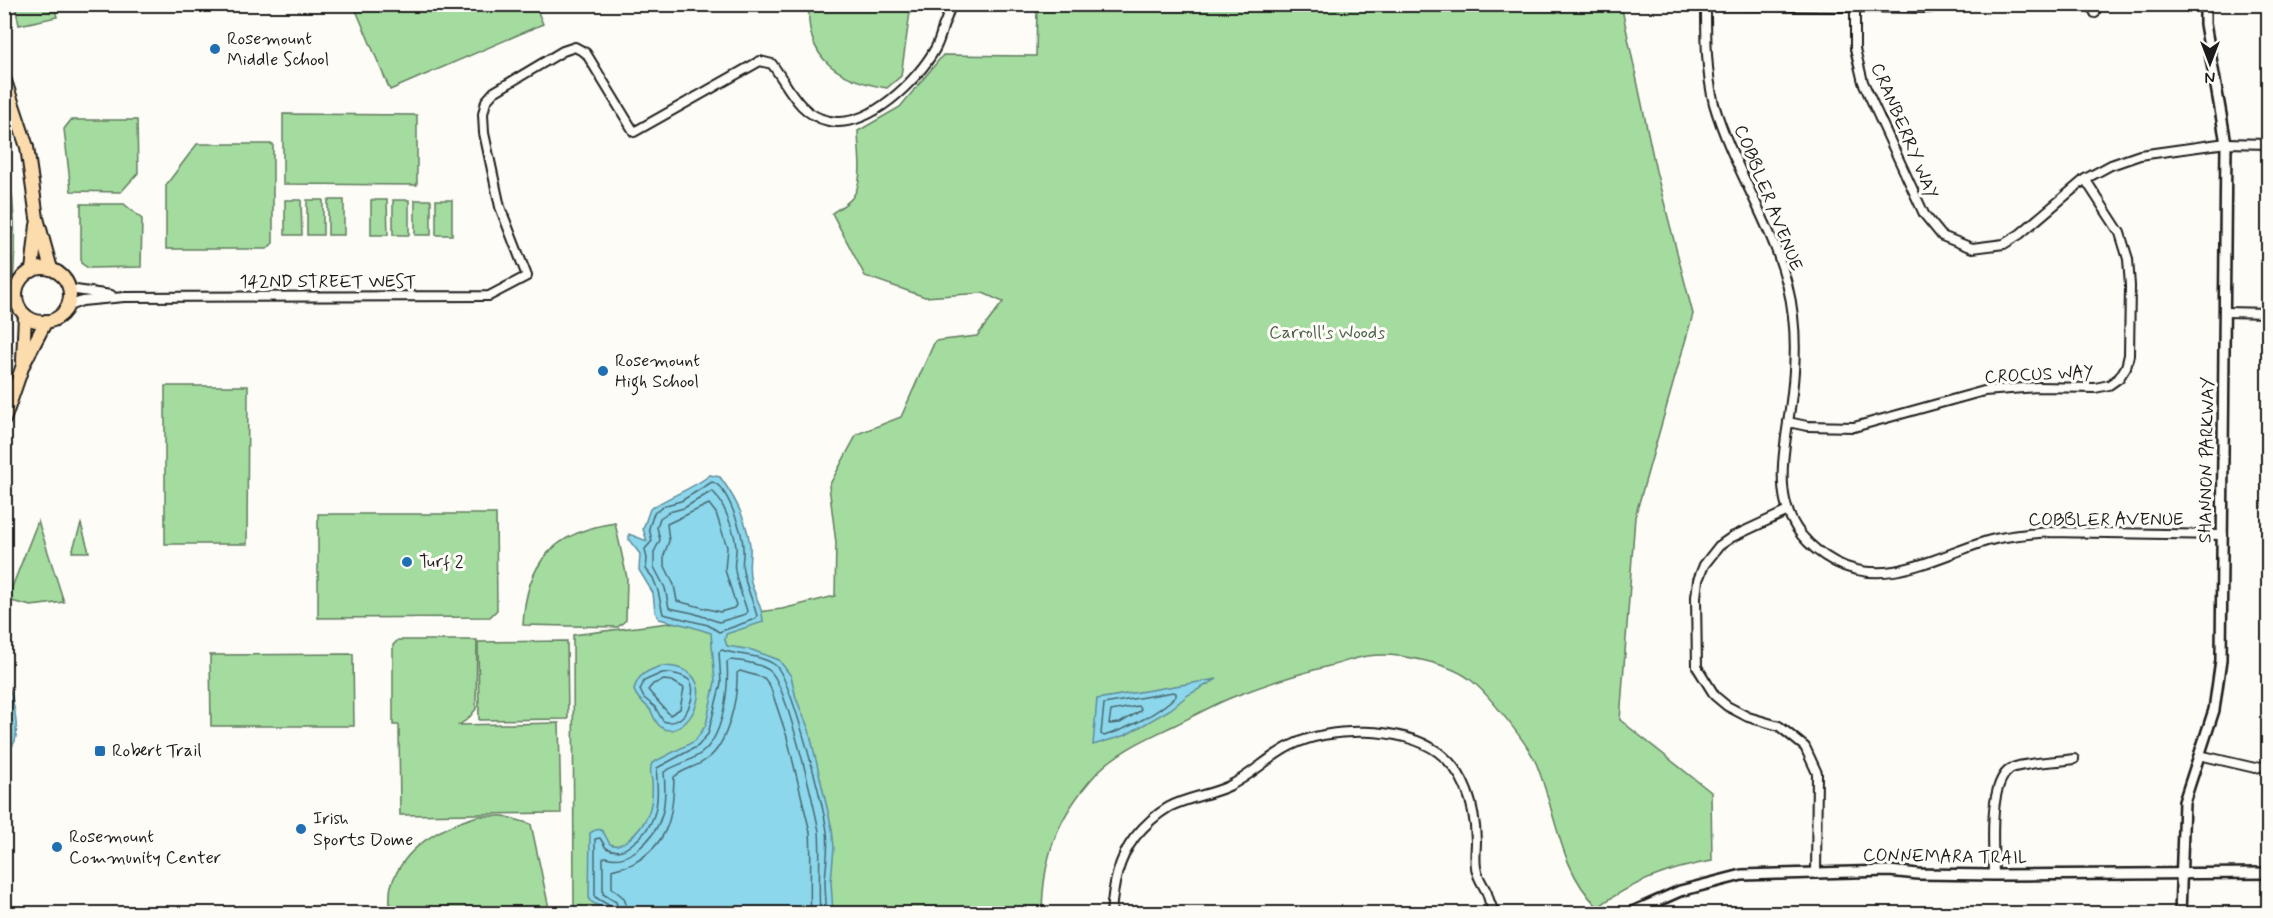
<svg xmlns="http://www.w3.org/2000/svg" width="2273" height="918" font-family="Mynerve,sans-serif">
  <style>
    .green { fill: #a4db9f; stroke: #607c5e; stroke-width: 1.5 }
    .water { fill: #8cd7ec; stroke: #5f8c99; stroke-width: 1.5 }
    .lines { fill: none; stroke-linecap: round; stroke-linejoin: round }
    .shore { stroke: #49676f; stroke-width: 1.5 }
    .minor-casing { stroke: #1c1c1c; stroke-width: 12 }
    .tertiary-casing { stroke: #1c1c1c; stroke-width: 14 }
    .primary-casing { stroke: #1c1c1c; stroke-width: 16 }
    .minor { stroke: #fdfcf7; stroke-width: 8 }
    .tertiary { stroke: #fdfcf7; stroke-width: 9 }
    .primary { stroke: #fcdcac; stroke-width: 12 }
    .poi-dot { fill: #1f6fb2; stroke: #fdfcf7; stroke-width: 2 }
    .labels { text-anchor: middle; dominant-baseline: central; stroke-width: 6; stroke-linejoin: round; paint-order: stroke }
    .poi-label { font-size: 18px; fill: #1c1c1c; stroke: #fdfcf7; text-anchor: start }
    .street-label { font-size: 18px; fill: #1c1c1c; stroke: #fdfcf7 }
    .park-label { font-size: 18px; fill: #4c5f4a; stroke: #fdfcf7 }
  </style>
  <rect width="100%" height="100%" fill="#fdfcf7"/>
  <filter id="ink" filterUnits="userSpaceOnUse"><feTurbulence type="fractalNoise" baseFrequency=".0167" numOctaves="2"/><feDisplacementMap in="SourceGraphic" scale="12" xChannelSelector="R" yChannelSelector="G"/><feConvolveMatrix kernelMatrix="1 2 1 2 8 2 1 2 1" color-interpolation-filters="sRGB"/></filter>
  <g filter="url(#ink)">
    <g class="green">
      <polygon points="364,4 535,5 543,24 390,90 355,8"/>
      <polygon points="15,5 54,5 57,17 19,25"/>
      <path d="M809 5H911L901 76 887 88C838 80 805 59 809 5Z"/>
      <path d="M1037 6 1622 9 1656 171 1693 314 1635 517 1620 720 1711 792 1712 861C1670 868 1632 882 1598 907 1559 870 1556 811 1536 763 1528 744 1489 695 1472 681 1451 663 1396 652 1368 656 1357 657 1345 662 1333 665 1301 673 1269 683 1238 695 1216 703 1194 716 1173 726 1146 739 1116 752 1096 774 1057 817 1043 856 1042 913H574L573 635 782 609 835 596 836 543 829 486 857 434 901 417 935 341 977 336 1003 302 983 293 925 297 865 276 832 213C838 209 847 204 852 198 865 181 858 151 858 131L900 107 943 55 1036 56Z"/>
      <polygon points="283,114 417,115 417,185 283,184"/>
      <polygon points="71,120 137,120 138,173 121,192 71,191 64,129"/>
      <polygon points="197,144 273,144 273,243 267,249 166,249 166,185"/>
      <path d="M5 155C18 211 18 274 5 331Z"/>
      <polygon points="285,200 301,200 302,235 285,235"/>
      <rect x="307" y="200" width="16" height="35"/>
      <rect x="328" y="200" width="16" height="35"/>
      <polygon points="371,200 387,200 388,235 371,235"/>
      <rect x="393" y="200" width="16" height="35"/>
      <rect x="415" y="200" width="16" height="35"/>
      <rect x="436" y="200" width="16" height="35"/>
      <polygon points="81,204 124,204 142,219 141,267 88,268 81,263"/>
      <polygon points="165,386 248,386 247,544 165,544"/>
      <polygon points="318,514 496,514 497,610 490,617 318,618"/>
      <polygon points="38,521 64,602 31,606 7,600"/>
      <path d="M615 523 627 578 626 620 618 627 523 625C526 563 553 532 615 523Z"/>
      <polygon points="81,524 89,552 72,552"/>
      <polygon points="398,640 477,640 476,709 468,719 459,725 559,723 561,813 400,815 399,725 393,725 393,645"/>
      <polygon points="567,641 568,719 479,720 478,642"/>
      <polygon points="353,654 354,726 211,726 210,655"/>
      <path d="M478 816H504L531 824 550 913H390C390 905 389 894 391 886 404 846 441 827 478 816Z"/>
    </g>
    <g class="water">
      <path d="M710 475 720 477C734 496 747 521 750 545 751 559 747 567 751 582 754 595 763 607 763 622L726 634 725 640 727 646 752 650 779 660 791 676 796 698 809 730 832 829 834 847 831 882 833 913 665 914C638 908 612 918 589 900L590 833C604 823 604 836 610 844 617 847 622 844 628 840 647 825 654 807 652 781 651 774 649 770 652 763L695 741 706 725 715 682 711 633 689 626 659 619 655 612 653 593 639 570 640 554 629 540V534L647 541 643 529 650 509C669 496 691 490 710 475Z"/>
      <path d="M662 666C730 666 687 746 661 727 655 723 654 717 651 711 645 702 638 702 634 690 637 675 648 670 662 666Z"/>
      <path d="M5 677C12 690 18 723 16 737 15 744 10 749 5 751Z"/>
      <polygon points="1217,679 1188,695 1171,709 1126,735 1093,745 1097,699"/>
    </g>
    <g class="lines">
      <g class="shore">
        <path d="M712 482C727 485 743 533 743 548 744 556 741 563 743 571 746 587 753 601 757 616L755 619 719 632 708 625 663 614 658 591 653 578 646 569 647 559 645 549 652 541 649 528 654 513 666 505 681 501Z"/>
        <path d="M712 491C723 500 735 532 736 547 737 555 733 562 735 570 737 585 743 597 747 611L746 614 719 622 693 613 669 608 665 588 654 567V552L660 540 657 527 660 518 669 512 684 508Z"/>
        <polygon points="709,504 716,513 727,547 725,570 736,605 734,608 720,612 677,601 674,585 664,564 664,555 669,541 667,524"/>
        <path d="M662 673C670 672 683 675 689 680 699 689 687 730 663 721L655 707 644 698 640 690 644 681Z"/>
        <polygon points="664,680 672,681 684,688 680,709 670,715 648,690 653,684"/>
        <path d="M1173 692 1176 693V696C1157 714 1129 728 1104 736L1101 734 1104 704Z"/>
        <polygon points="1138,706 1141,708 1140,711 1120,723 1109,724 1111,711"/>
        <path d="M612 914 610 906 595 897V839L600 838 606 848C617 853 624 851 632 844 654 828 659 808 657 782 657 776 656 773 657 768L698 746 708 734 721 683 719 652 722 650C738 656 760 654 775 665 791 677 823 806 827 831 829 848 826 864 825 881 825 892 826 903 827 914"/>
        <path d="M620 914 616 902 603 894V858L606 857C618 861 627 857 637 850 664 829 667 805 664 772 676 764 694 761 705 750 724 732 729 687 727 662L730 660C742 661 761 664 770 671 786 683 814 806 819 831 821 858 818 886 820 914"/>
        <path d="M629 914 624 898 612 888V870C619 867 628 867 634 863 670 842 673 815 674 777 683 769 697 767 707 759 728 745 738 697 737 673L740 671 764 678 770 686 787 737 810 832C812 859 809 886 811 914"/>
      </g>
      <g class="minor-casing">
        <g id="minor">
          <path d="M1706 4C1706 37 1706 72 1714 104 1735 176 1785 240 1793 316 1796 341 1795 367 1792 393 1785 458 1761 522 1835 562 1886 589 1937 556 1987 541 2007 535 2028 534 2049 532L2223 535"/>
          <polyline points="2091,4 2095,13"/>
          <polyline points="1706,5 1928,8 1952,4"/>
          <polyline points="1855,8 1855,49 1863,82 1924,214 1942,236 1972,248 2004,244 2020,234 2085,179 2111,165 2140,155 2226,143 2268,144"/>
          <polyline points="69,289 111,295"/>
          <path d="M69 306 82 301 124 297 489 296 527 276 500 207 484 133 483 114 486 101 494 92 563 51 575 47 586 53 634 132 760 61 772 64C789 87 799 115 829 121 869 129 918 80 935 49 939 42 941 34 943 27 946 19 950 12 950 4"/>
          <polyline points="2226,312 2268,313"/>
          <polyline points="1788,422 1807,426 1854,427 1984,391 2037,387 2095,388 2109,385 2119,378 2126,367 2129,355 2130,286 2128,259 2120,233 2085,179"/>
          <polyline points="1788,511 1732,537 1719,546 1704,565 1698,580 1696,597 1697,667 1715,696 1727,706 1748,717 1779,726 1805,747 1817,773 1816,874"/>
          <polyline points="2199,755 2255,768 2268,765"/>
          <path d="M1994 875C1994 851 1986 775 2015 767 2033 762 2055 762 2074 759"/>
          <path d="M1111 914C1113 886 1118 859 1135 837 1144 826 1157 814 1169 807 1188 797 1210 795 1229 786 1252 775 1268 757 1290 746 1328 726 1403 726 1438 752 1467 773 1475 807 1476 841 1476 850 1474 863 1477 872 1479 880 1484 886 1487 893 1489 900 1491 908 1496 914"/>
        </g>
      </g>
      <g class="tertiary-casing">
        <g id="tertiary">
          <polyline points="1628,914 1680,891 1742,875 1889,871 1918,874 1994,875 2268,873"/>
          <polyline points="2180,914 2184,802 2214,710 2221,660 2226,143 2205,24 2205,4"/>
        </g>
      </g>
      <g class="primary-casing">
        <g id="primary">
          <polyline points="4,78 27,147 37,218 51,269"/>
          <circle cx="43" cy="295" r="27"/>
          <polyline points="32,271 37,225"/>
          <polyline points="23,361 25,315"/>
          <polyline points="4,420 23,365 46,321"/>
        </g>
      </g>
      <use href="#minor" class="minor"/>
      <use href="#tertiary" class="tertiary"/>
      <use href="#primary" class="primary"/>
    </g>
  </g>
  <g class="poi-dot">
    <circle cx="215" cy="49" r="6"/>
    <circle cx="603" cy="371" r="6"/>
    <circle cx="407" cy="562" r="6"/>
    <rect x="94" y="745" width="12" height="12" rx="3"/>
    <circle cx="301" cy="829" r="6"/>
    <circle cx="57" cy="847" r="6"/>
  </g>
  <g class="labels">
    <g class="poi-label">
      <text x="227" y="39">Rosemount<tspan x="227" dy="21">Middle School</tspan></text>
      <text x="615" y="361">Rosemount<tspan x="615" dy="21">High School</tspan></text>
      <text x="419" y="562">Turf 2</text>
      <text x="112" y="751">Robert Trail</text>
      <text x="313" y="819">Irish<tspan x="313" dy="21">Sports Dome</tspan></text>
      <text x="69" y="837">Rosemount<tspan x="69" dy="21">Community Center</tspan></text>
    </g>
    <g class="street-label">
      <text transform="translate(1904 131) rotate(67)">CRANBERRY WAY</text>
      <text transform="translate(1768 198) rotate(68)">COBBLER AVENUE</text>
      <text x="328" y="282">142ND STREET WEST</text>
      <text transform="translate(2039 375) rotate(-3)">CROCUS WAY</text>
      <text transform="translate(2207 460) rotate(-89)">SHANNON PARKWAY</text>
      <text x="2106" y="520">COBBLER AVENUE</text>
      <text transform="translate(1945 857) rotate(1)">CONNEMARA TRAIL</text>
    </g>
    <g class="park-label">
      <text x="1327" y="333">Carroll's Woods</text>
    </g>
  </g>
  <rect width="2273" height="918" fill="none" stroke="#fdfcf7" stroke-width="24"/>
  <rect x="12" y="12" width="2249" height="894" fill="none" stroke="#1c1c1c" stroke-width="2" filter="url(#ink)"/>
  <g transform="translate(2210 63) rotate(180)" stroke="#fdfcf7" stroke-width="4.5" paint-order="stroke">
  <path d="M0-4.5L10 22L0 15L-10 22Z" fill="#1c1c1c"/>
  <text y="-9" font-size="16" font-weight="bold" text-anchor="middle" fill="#1c1c1c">N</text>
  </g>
</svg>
